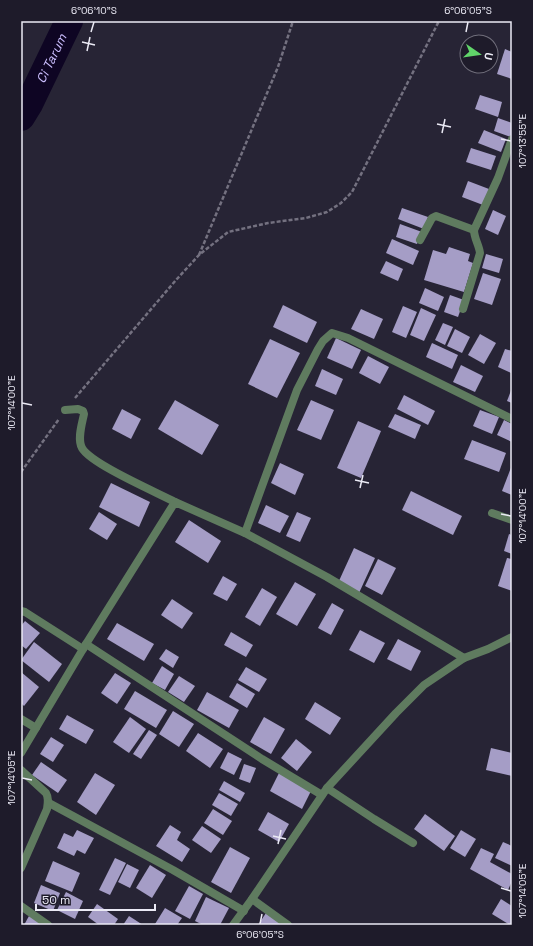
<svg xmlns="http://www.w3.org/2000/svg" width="533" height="946" font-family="'Space Grotesk',sans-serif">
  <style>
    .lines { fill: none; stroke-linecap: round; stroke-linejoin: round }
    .river { stroke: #0e0523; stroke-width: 28 }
    .building { fill: #a59dc6 }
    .path { stroke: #747180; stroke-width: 2.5; stroke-dasharray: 4 2; stroke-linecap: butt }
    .minor { stroke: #5f7b5f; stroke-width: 8 }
    .ticks { fill: none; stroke: #ebeaf5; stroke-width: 1.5 }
    .labels { text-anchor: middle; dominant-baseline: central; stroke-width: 4; stroke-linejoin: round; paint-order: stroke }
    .water-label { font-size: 13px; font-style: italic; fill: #cabdfd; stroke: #1e1b2a }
    .neatline { fill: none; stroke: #ebeaf5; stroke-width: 1.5 }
    .ticks-label { font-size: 10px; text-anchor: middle; fill: #ebeaf5 }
  </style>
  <rect width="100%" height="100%" fill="#272435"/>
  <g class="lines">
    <path class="river" id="s1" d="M21 117 29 104 69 21"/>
  </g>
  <g class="building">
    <polygon points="505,49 512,52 512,79 497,74"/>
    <polygon points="480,95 502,102 498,117 475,109"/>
    <polygon points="498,118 512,123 511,137 494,131"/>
    <polygon points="484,130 506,139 501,152 478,143"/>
    <polygon points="471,148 496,156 491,170 466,162"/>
    <polygon points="468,181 489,189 483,205 462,197"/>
    <polygon points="402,208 428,217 424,229 398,219"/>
    <polygon points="493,210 506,216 498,235 485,229"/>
    <polygon points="400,224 422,232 417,244 396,237"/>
    <polygon points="392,239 419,251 413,265 386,253"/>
    <polygon points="449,247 470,254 468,261 473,263 464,292 424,280 433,250 446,254"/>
    <polygon points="486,254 503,259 499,273 482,268"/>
    <polygon points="386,261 403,269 398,281 380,273"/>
    <polygon points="483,273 501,279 492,305 474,299"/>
    <polygon points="425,288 444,297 438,311 419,303"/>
    <polygon points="450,295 464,300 458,317 444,312"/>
    <polygon points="283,305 317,322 307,343 273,327"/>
    <polygon points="403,306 417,312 406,338 392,332"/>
    <polygon points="421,308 436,315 424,341 410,335"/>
    <polygon points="361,309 383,319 374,339 351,329"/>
    <polygon points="443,323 453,327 445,345 435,340"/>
    <polygon points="455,329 470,337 462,353 447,346"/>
    <polygon points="480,334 496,343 484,364 468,355"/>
    <polygon points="336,338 361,350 352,369 327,358"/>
    <polygon points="270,339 300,353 277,398 248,384"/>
    <polygon points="432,343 458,355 452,369 426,357"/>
    <polygon points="505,349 512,351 511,373 498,367"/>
    <polygon points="368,356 389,367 380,384 359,373"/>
    <polygon points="461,365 483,376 475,392 453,382"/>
    <polygon points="322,369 343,379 336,395 315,386"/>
    <polygon points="512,388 512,403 507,401"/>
    <polygon points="404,395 435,411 428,425 397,409"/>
    <polygon points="175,400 219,425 202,455 158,429"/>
    <polygon points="311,400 334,410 321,440 297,430"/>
    <polygon points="122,409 141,419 131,439 112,429"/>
    <polygon points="480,410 499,417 492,434 473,426"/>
    <polygon points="395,414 421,425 415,439 388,427"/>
    <polygon points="504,420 512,424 512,442 497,435"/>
    <polygon points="358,421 381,431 361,478 337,468"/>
    <polygon points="472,440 506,453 499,472 464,459"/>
    <polygon points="280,463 304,474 295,495 271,483"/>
    <polygon points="512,465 512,495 502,491"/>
    <polygon points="111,483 150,502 139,527 99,507"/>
    <polygon points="411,491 462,516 453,535 402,510"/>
    <polygon points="266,505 289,516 280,533 258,523"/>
    <polygon points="99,512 117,524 107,540 89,529"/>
    <polygon points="297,512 311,518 300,542 286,536"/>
    <polygon points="189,520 221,541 208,563 175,542"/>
    <polygon points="509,534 512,535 512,554 504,551"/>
    <polygon points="354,548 375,558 359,593 338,583"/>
    <polygon points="507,558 512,559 512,591 498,586"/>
    <polygon points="378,559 396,568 382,595 365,586"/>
    <polygon points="223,576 237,584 227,601 213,594"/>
    <polygon points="295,582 316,594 297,626 276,614"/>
    <polygon points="262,588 277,597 260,626 245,617"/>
    <polygon points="172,599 193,613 182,629 161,615"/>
    <polygon points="332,603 344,610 331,635 318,628"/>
    <polygon points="25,621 40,633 26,649 21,645 21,626"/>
    <polygon points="117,623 154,644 144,661 107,639"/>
    <polygon points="360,630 385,643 374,663 349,650"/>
    <polygon points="231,632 253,645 246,657 224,645"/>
    <polygon points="398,639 421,651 411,671 387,659"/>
    <polygon points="34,642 62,664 49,682 21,660"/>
    <polygon points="166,649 179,657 173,668 159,659"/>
    <polygon points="162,666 174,674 165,690 152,683"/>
    <polygon points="246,667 267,679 259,692 238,680"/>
    <polygon points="21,672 39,687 24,706 21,703"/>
    <polygon points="115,673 131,683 117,704 101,693"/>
    <polygon points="179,676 195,686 184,702 168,692"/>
    <polygon points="237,683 255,694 247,708 229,697"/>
    <polygon points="135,691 167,710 156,728 124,709"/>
    <polygon points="207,692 239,710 229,728 197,710"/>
    <polygon points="315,702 341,718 330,735 305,719"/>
    <polygon points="173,711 194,724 179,747 159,734"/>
    <polygon points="67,715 94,730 86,744 59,729"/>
    <polygon points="130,717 146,729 129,753 113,742"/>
    <polygon points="264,717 285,729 271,754 250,742"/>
    <polygon points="149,730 157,735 141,759 133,754"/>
    <polygon points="198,733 223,749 210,768 186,751"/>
    <polygon points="51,737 64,745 53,762 40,754"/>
    <polygon points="296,739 312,752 297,771 281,758"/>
    <polygon points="491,748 512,753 512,776 486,770"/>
    <polygon points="228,752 242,759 234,775 220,768"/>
    <polygon points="41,762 67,780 58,793 32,775"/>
    <polygon points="244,764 256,768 250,783 239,779"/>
    <polygon points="95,773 115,785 96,815 77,802"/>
    <polygon points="279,773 311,791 302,809 270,791"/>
    <polygon points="224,781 245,793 240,802 219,790"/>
    <polygon points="219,793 238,804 231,816 212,805"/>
    <polygon points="213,809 232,821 223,835 204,823"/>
    <polygon points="268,812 289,824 279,842 258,830"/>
    <polygon points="425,814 455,836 444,851 414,829"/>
    <polygon points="170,825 181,832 177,840 190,849 182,862 156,846"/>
    <polygon points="202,826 221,839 211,853 192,840"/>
    <polygon points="77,830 94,838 85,854 77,850 74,856 57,848 64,833 73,837"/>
    <polygon points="461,830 476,839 465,857 450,848"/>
    <polygon points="503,842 512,846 512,866 495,858"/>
    <polygon points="230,847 250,858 231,893 211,882"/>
    <polygon points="481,848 494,854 490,862 512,874 512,881 508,890 470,869"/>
    <polygon points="115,858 126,863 110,895 99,890"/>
    <polygon points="53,861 80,873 72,892 45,881"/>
    <polygon points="127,864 139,870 130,888 118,882"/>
    <polygon points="150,865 166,875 152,898 136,888"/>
    <polygon points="41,885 60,893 53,911 34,903"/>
    <polygon points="189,886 203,894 190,919 175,911"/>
    <polygon points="66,892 83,901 75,919 57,910"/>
    <polygon points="206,897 229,908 220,925 203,925 195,921"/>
    <polygon points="501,899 512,906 512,925 510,925 492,914"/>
    <polygon points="97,904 118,919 114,925 99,925 88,917"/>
    <polygon points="165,908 182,918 177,925 155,924"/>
    <polygon points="266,913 284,925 258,925"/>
    <polygon points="29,916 46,925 24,925"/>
    <polygon points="129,916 143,925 123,925"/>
  </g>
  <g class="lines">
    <g class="path">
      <polyline points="199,255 278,67 293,21"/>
      <polyline points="75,398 176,280 199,255 228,232 268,223 306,218 327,212 341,203 352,192 439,21"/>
      <polyline points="21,472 59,419"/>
    </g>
    <g class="minor">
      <polyline points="420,240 432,218 436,216 474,230 498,178 512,139"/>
      <path d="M463 309 480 253C479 245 474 238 474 230"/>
      <path d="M65 410 78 409 83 411 84 414C82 424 77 439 82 448 91 464 156 492 175 502"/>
      <polyline points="492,513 512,520"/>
      <polyline points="245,533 297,390 318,349 323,341 332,333 348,338 512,419"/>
      <polyline points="21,611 25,612 83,649"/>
      <polyline points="86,644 262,759 322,795"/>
      <polyline points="21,719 36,728"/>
      <polyline points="21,753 86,644 175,502 245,533 327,577 464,658"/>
      <path d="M21 770 46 793C49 798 48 803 47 809L21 868"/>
      <polyline points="327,788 374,819 413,843"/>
      <polyline points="49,803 173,870 244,911"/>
      <polyline points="252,899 288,925"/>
      <polyline points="21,906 48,925"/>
      <polyline points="233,925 252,899 327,788 396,713 424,685 464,658 488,649 512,637"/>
    </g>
  </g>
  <path class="ticks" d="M91 32 94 22M466 32 468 22M82 42 95 45M87 51 90 37M437 124 451 127M442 133 445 119M501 139 511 141M22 403 32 405M355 480 369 483M360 488 363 475M501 514 511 516M22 778 32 780M273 836 286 839M278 844 281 830M501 888 511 891M260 924 262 914"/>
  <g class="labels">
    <g class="water-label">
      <text stroke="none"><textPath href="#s1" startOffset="66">Ci Tarum</textPath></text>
    </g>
  </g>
  <rect width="533" height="946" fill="none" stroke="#1e1b2a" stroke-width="44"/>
  <g transform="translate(479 54) rotate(103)"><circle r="19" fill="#1e1b2a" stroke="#706e7b"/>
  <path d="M0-3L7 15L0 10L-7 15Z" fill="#61d46a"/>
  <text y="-6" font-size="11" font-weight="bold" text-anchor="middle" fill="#ebeaf5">U</text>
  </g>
  <path d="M36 904v6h119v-6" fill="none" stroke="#ebeaf5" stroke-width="2"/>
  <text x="42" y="904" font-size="12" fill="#ebeaf5" stroke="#1e1b2a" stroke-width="3" paint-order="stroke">50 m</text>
  <rect x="22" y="22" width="489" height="902" class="neatline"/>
  <g class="ticks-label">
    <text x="94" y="14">6°06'10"S</text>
    <text x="468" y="14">6°06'05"S</text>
    <text transform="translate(522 141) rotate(-90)" y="4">107°13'55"E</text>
    <text transform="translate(11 403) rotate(-90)" y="4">107°14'00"E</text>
    <text transform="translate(522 516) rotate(-90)" y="4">107°14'00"E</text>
    <text transform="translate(11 778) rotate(-90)" y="4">107°14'05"E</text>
    <text transform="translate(522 891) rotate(-90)" y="4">107°14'05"E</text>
    <text x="260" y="938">6°06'05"S</text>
  </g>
</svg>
